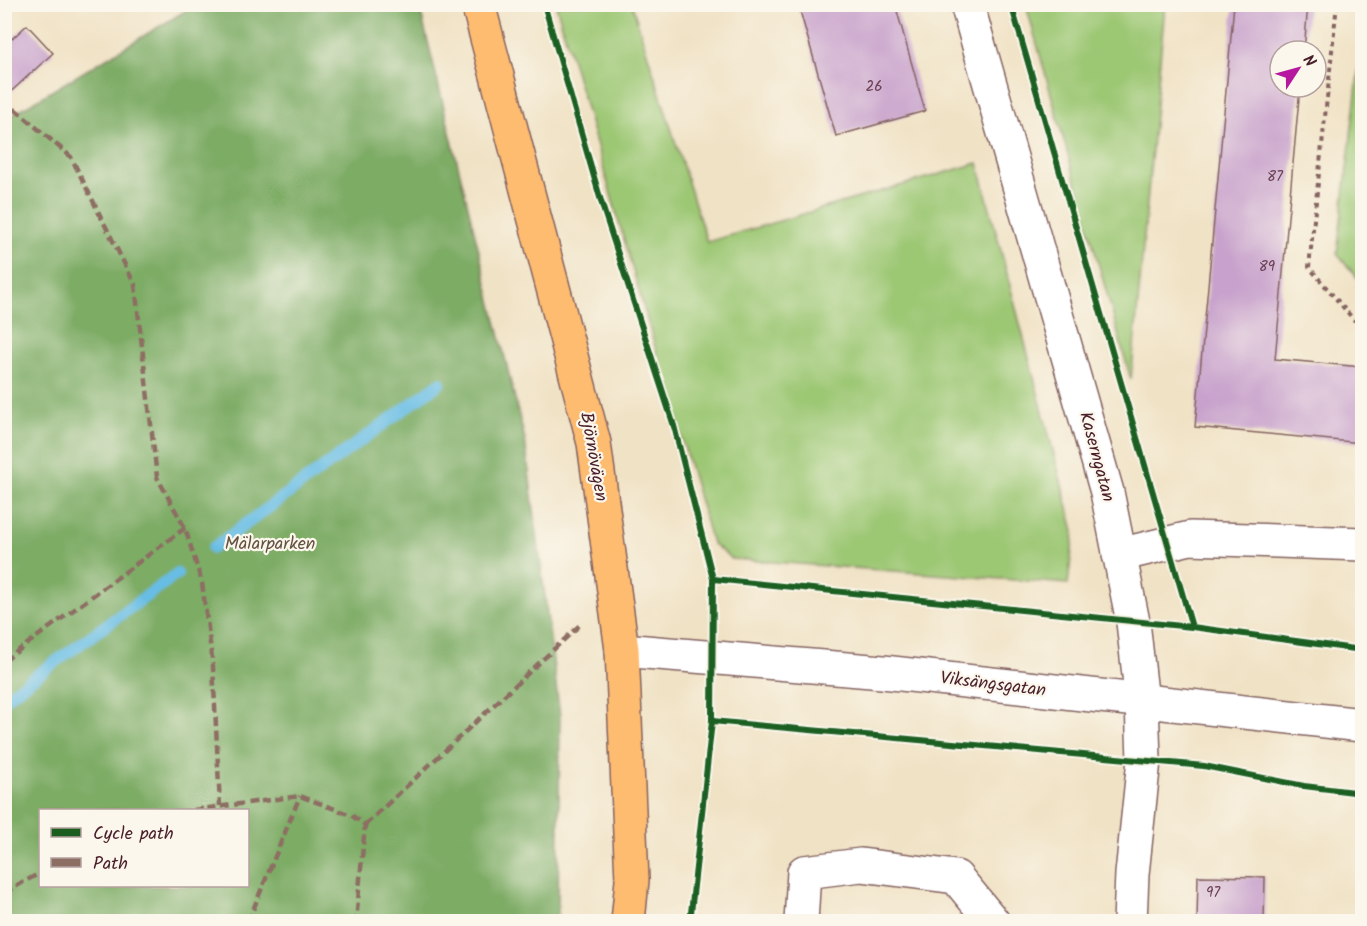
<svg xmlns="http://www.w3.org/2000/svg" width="1367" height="926" font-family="Kalam,sans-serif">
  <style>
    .green { fill: #9cc773; stroke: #73734f; stroke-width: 1.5 }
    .forest { fill: #7dac65; stroke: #646648; stroke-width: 1.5; fill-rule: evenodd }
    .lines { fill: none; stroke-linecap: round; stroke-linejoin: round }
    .stream { stroke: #68bde5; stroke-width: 12 }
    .building { fill: #c8a2cc }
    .minor-casing { stroke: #846361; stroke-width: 36 }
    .major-casing { stroke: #846361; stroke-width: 36 }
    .path { stroke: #846361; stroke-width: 4; stroke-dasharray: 4.5 4.5; stroke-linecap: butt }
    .minor { stroke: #fff; stroke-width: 33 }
    .major { stroke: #febc70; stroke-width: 33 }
    .quiet { stroke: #8d6e63; stroke-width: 4.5; stroke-dasharray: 9 4.5; stroke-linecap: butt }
    .cycleway-casing { stroke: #fbf7ec; stroke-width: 10 }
    .cycleway { stroke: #1b5e20; stroke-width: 6 }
    .labels { text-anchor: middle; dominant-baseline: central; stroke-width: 4.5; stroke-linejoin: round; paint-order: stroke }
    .number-label { font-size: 15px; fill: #6a4053 }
    .street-label { font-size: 18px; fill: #4a1f2b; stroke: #fbf7ec }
    .park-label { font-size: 18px; fill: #635141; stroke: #fbf7ec }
  </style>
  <rect width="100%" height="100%" fill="#fbf7ec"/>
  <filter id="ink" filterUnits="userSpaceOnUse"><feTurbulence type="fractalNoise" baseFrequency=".0167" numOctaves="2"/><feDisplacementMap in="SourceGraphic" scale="12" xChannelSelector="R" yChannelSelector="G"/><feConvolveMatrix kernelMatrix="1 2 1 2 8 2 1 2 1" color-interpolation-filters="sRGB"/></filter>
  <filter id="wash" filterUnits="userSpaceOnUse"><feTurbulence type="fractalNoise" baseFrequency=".008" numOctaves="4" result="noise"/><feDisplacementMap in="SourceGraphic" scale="24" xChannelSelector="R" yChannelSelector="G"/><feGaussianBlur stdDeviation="1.35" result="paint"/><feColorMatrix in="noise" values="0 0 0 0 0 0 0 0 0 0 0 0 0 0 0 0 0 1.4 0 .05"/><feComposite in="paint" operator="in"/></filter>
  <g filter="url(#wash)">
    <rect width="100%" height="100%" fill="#f0e2c5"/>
    <g class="green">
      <polygon points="556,5 632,5 707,242 978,163 1074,531 1068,584 732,559 712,543"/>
      <polygon points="1026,5 1165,5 1131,380"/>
      <polygon points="1362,42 1362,283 1337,254"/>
    </g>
    <path class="forest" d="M195 5H419L525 440 560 716 558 921H5V119ZM40 810H248V886H40Z"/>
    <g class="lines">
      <g class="stream">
        <polyline points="213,548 440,383"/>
        <polyline points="4,699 177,574"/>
      </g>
    </g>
    <g id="blocks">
      <g class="building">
        <polygon points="798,4 895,4 925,111 836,136"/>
        <polygon points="1234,4 1308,4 1304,51 1280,51 1280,87 1300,87 1275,359 1362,367 1362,443 1195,427"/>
        <polygon points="27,25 53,53 4,98 4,46"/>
        <polygon points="1198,876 1265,877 1264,921 1197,921"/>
      </g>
    </g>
  </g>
  <g filter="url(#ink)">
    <use href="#blocks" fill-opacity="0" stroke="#846361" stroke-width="1.5"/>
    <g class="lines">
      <g class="minor-casing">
        <g id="minor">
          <polyline points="967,4 1107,492 1133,622 1142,702 1144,760 1132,874 1130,922"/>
          <polyline points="1119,555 1190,538 1362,544"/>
          <polyline points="622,650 883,672 1362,725"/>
          <polyline points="801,922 804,872 861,865 956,877 993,922"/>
        </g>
      </g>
      <g class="major-casing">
        <polyline id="major" points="478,4 594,443 622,650 632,880 628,922"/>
      </g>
      <polyline class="path" points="1337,4 1309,267 1354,320 1362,322"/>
      <use href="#minor" class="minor"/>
      <use href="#major" class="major"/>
      <g class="quiet">
        <polyline points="4,100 71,157 135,285 157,477 185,528 202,583 213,666 220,806"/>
        <polyline points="4,661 185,528"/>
        <polyline points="194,810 300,796 351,815 365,825 356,922"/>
        <polyline points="365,825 582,623"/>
        <polyline points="4,893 40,873"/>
        <polyline points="248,922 300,796"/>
      </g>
      <g class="cycleway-casing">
        <g id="cycleway">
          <polyline points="544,4 603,208 674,426 713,579 712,721 690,922"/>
          <polyline points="1011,4 1192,627"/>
          <polyline points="713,579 1192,627 1362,650"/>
          <polyline points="712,721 1204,766 1304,786 1362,793"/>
        </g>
      </g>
      <use href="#cycleway" class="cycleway"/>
    </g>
  </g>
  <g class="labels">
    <g class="number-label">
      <text x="874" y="87">26</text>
      <text x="1275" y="177">87</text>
      <text x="1267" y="267">89</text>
      <text x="1213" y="893">97</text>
    </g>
    <g class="street-label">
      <text transform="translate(593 457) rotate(80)">Björnövägen</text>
      <text transform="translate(1096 457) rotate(75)">Kaserngatan</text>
      <text transform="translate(993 685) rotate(7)">Viksängsgatan</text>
    </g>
    <g class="park-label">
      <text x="270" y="544">Mälarparken</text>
    </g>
  </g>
  <rect width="1367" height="926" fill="none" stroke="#fbf7ec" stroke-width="24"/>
  <rect x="39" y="809" width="210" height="78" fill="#fbf7ec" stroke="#b4a19f" stroke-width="1.5"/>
  <rect x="51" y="828" width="30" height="9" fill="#1b5e20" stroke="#b4a19f" stroke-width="1.5"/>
  <text x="93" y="839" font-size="18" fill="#4a1f2b">Cycle path</text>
  <rect x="51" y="858" width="30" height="9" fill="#8d6e63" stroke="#b4a19f" stroke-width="1.5"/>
  <text x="93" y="869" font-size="18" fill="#4a1f2b">Path</text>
  <g transform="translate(1298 69) rotate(54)"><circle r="28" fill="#fbf7ec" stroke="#b4a19f" stroke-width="1.5"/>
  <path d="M0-4.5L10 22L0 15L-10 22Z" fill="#b5179e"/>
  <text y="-9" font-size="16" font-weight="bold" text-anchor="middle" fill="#4a1f2b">N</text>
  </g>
</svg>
